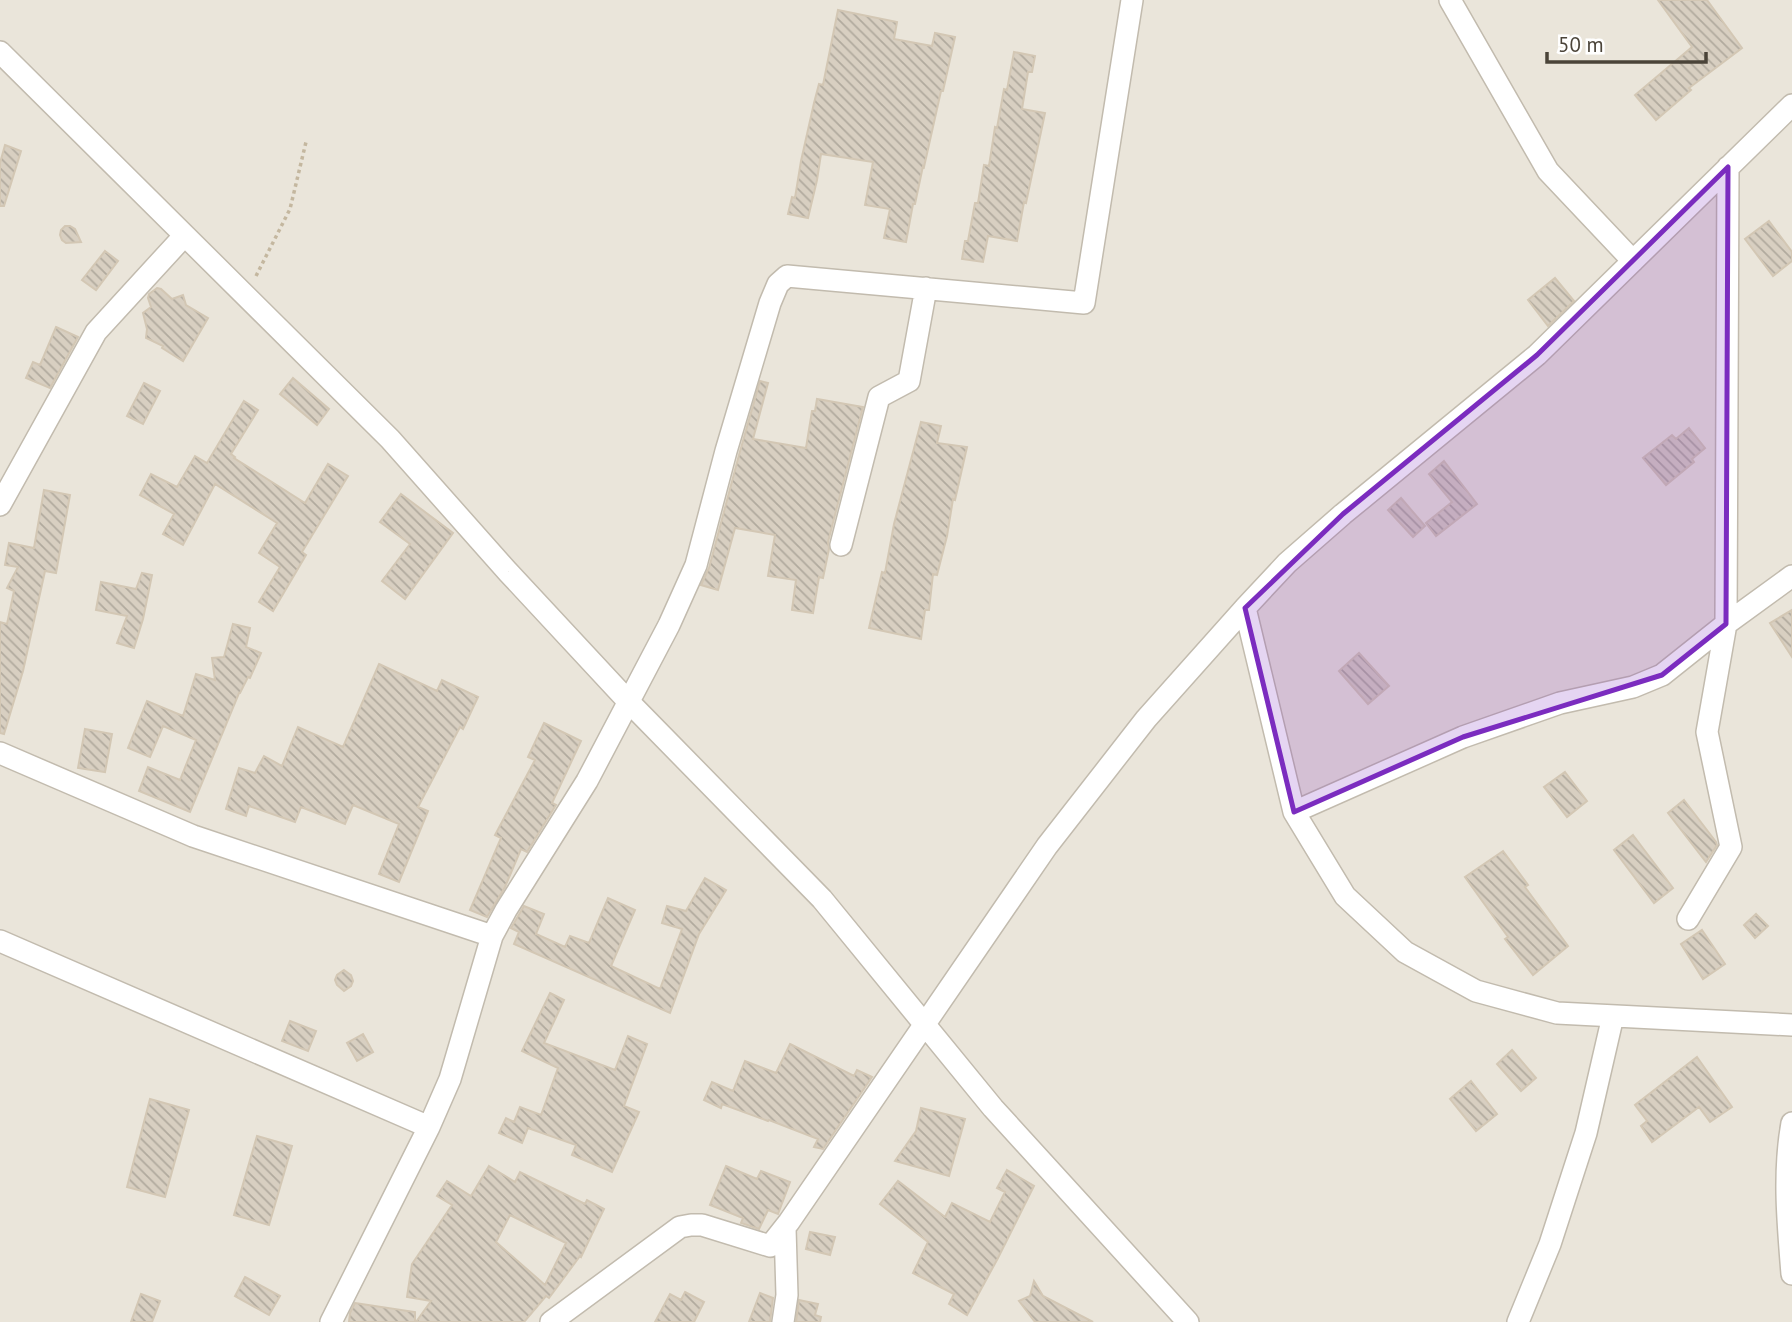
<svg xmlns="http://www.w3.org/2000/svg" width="1792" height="1322" font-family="'PT Sans',sans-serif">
<defs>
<pattern id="building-back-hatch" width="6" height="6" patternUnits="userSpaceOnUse" patternTransform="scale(1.75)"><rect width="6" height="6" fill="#d8cfc1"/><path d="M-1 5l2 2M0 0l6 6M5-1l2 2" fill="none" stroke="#b1aa9e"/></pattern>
</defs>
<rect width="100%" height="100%" fill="#f6f3ec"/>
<path fill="#eae5da" d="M0 0H1792V1322H0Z"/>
<path fill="url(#building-back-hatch)" stroke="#d3c7b4" stroke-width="2" fill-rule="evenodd" d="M1658 0H1707L1742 48 1689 88 1691 90 1656 120 1635 95 1692 47Z
M838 10 897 22 894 39 932 46 935 33 955 37 943 91H941L924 167 923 166 915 204H913L906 242 884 238 890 209 865 205 873 162 821 154 817 180 808 218 788 214 792 197 795 198 801 161 814 103 819 84 823 85Z
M1014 52 1035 56 1032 72H1028L1022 109 1045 113 1026 203 1024 202 1017 241 988 236 983 262 962 259 965 241H968L975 203H978L984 165 989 166 995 127 997 128 1004 89 1007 90Z
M5 145 21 151 4 206H0V163Z
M1769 221 1792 252V261L1773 276 1745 239Z
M65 226H70L75 229 81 242 66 243 62 240 60 235 61 230Z
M105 251 118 261 96 290 82 280Z
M1555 278 1574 301 1548 326 1528 300Z
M157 288 161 289 172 299 183 295 186 305 208 318 183 361 162 348 163 346 146 338 147 329 143 313 151 307 148 298 149 294Z
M56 327 78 337 50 388 26 378 33 362 40 365Z
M293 378 329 409 317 425 280 394Z
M760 381 768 383 753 439 806 448 812 411H815L817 399 863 407 828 542 829 549 823 578 819 577 813 613 792 610 796 580 768 576 775 535 735 528 718 590 701 585 709 568 739 455Z
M144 383 160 391 143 424 127 416Z
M244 401 258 410 231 454 235 457 234 458 305 503 328 464 348 476 302 552 306 555 273 611 259 602 280 567 259 553 277 523 215 484 183 545 163 534 174 514 140 495 151 474 177 487 195 456 207 463Z
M921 422 941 426 937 443 967 447 955 500 953 499 947 536 937 575 933 574 929 610H925L921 639 869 628 882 572 885 573 894 524Z
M1689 428 1705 448 1692 459 1694 462 1666 485 1643 458 1672 435 1676 439Z
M1444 461 1477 504 1436 536 1426 523 1452 502 1429 474Z
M44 490 70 495 56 573 45 571 23 671 4 734 0 733V622L7 624 14 591 7 588 18 567 5 565 9 543 34 548Z
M401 494 453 533 405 599 382 581 410 544 380 522Z
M1401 498 1425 526 1413 537 1388 510Z
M142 573 152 575 143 619 134 648 117 643 127 616 96 610 101 582 136 589Z
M1792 610V657L1770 623Z
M233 624 250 628 246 647 261 653 250 678 248 677 240 693H239L190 812 139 791 148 767 180 780 196 740 163 726 150 757 128 748 147 701 183 716 196 674 215 680 212 658 224 657Z
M1359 653 1389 686 1368 704 1339 671Z
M379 664 437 691 442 680 478 697 463 729 460 727 418 807 428 811 399 882 379 874 399 824 353 805 345 824 301 807 295 822 249 806 246 816 226 809 239 768 255 773 264 756 282 766 298 727 343 747Z
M544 723 581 741 552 803 556 805 527 852 521 849 505 887 487 917 470 910 501 838 495 835 535 760 528 757Z
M85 729 112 734 105 772 78 768Z
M1565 772 1587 801 1567 817 1544 787Z
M1684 800 1716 842 1717 845 1706 862 1668 813Z
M1633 835 1673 888 1654 903 1614 850Z
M1503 851 1528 885 1525 887 1568 946 1533 975 1505 939 1508 937 1465 877Z
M705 878 726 890 699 934 670 1013 514 944 519 932 511 928 524 906 544 914 536 934 565 947 570 936 589 943 608 898 635 910 611 966 660 989 682 929 662 923 667 906 686 911Z
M1756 914 1768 926 1755 938 1744 925Z
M1702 930 1725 964 1703 979 1681 944Z
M344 970 351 975 353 981 351 986 344 991 337 985 335 980 337 975Z
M550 993 564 1000 544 1043 615 1070 628 1036 647 1044 624 1106 639 1112 612 1172 572 1155 576 1145 528 1128 522 1143 499 1133 506 1118 514 1122 520 1107 541 1115 558 1068 522 1051Z
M290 1021 316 1031 308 1051 282 1041Z
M363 1034 373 1052 357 1061 347 1043Z
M790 1044 854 1076 857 1070 872 1077 823 1149 814 1147 818 1139 769 1120 768 1121 722 1104 721 1108 704 1100 712 1082 733 1091 745 1061 776 1073Z
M1512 1050 1536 1078 1521 1091 1497 1064Z
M1697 1057 1732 1107 1710 1122 1699 1107 1652 1142 1641 1126 1647 1121 1635 1105Z
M1471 1081 1497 1114 1476 1131 1450 1099Z
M150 1099 189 1110 165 1197 127 1187Z
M921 1108 965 1119 949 1176 895 1161 916 1131Z
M257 1136 292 1146 269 1225 234 1215Z
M489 1166 515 1182 520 1172 585 1204 587 1200 604 1209 581 1257 580 1256 549 1298 546 1296 524 1322H416L431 1301 407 1297 412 1264 452 1205 437 1196 447 1181 471 1196ZM510 1215 566 1243 545 1285 496 1242Z
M726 1166 757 1179 761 1171 790 1182 778 1214 768 1210 759 1229 741 1223 743 1218 710 1205Z
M1007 1170 1034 1186 998 1258 967 1315 949 1304 954 1294 913 1273 928 1242 880 1204 898 1181 945 1217 952 1203 990 1222 1005 1192 997 1188Z
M810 1232 835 1237 830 1255 806 1249Z
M245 1277 280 1296 269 1315 235 1296Z
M1034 1281 1043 1296 1093 1322H1035L1019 1301 1030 1296Z
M685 1292 704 1302 694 1322H655L670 1294 681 1300Z
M760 1293 773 1298 770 1322H749Z
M141 1294 160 1301 152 1322H131Z
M799 1300 818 1304 815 1315 821 1317 820 1322H796Z
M355 1303 415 1312V1322H349L350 1313Z"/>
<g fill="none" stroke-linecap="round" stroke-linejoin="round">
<defs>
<path id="street" d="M1450 0 1548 171 1633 261
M0 52 390 439 508 572 628 701 822 899 993 1108 1188 1322
M0 505 96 332 184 236
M841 545 879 397 909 381 926 288
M1245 608 1294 812 1345 896 1405 952 1476 991 1557 1013 1792 1025
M0 753 193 836 492 936
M1294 812 1463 737 1560 703 1633 687 1662 675 1726 624 1792 576
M1688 919 1731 847 1707 732 1726 624 1728 167
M0 941 429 1127
M1792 1123C1783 1173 1788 1224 1792 1274
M331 1322 429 1127 450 1079 492 936 506 910 587 781 669 625 696 565 726 451 770 303 778 284 787 276 1084 303 1132 0
M551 1322 680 1227 691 1225H702L770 1246 789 1222 1047 846 1146 719 1245 608 1287 563 1343 514 1537 355 1792 105
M783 1322 787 1295 785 1228
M1518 1322 1550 1244 1586 1133 1613 1016"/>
</defs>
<use href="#street" stroke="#c2bbae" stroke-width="24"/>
<path stroke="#c4b79f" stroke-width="3.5" stroke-dasharray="3.5 3.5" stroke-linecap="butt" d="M256 276 290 209 306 142"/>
<use href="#street" stroke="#fff" stroke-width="21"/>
</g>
<path fill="#7b2cbf" fill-opacity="0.2" stroke="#7b2cbf" stroke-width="5" stroke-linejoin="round" d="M1728 167 1726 624 1662 675 1463 737 1294 812 1245 608 1343 514 1537 355Z"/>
<path d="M1547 52v10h159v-10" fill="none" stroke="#4b4439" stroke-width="3.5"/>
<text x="1558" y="52" font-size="21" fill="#4b4439" stroke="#ffffff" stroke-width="5" paint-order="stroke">50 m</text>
</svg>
